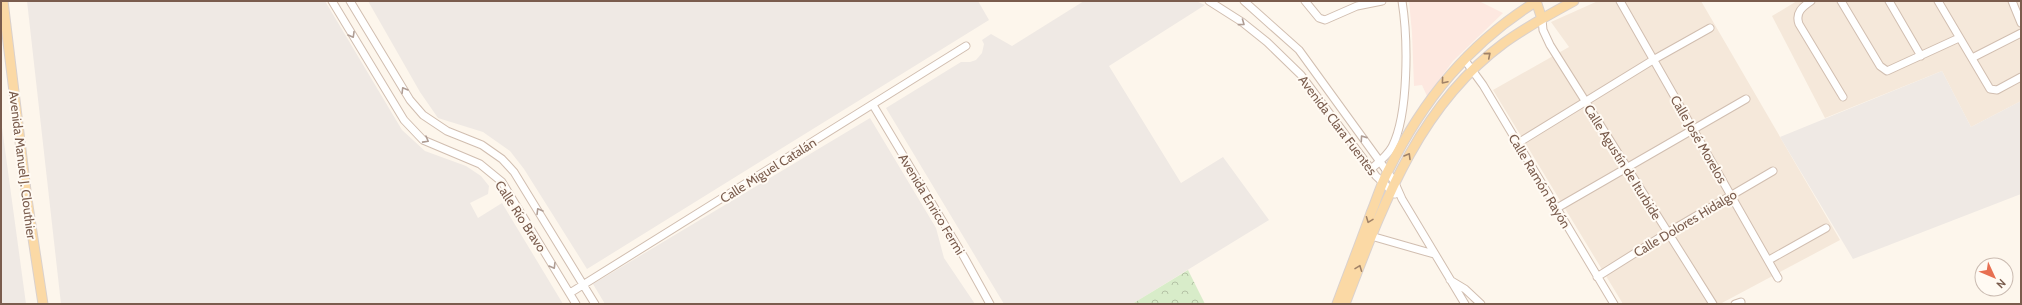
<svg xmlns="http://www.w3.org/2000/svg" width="2022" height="305" font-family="Cabin,sans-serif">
<defs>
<pattern id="park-crowns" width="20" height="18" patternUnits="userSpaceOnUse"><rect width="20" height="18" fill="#d8ecc9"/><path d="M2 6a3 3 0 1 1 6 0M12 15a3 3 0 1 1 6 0" fill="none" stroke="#b4c2a5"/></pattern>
</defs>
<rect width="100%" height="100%" fill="#fdf6ec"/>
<path fill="#f5e8da" d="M1598 1H1701L1840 240 1720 304H1623L1493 90 1569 47 1551 22Z
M1797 1H2021V101L1971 127 1942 71 1825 118 1772 16Z"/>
<path fill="#fde8e0" d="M1409 1H1479L1503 13 1453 61 1427 96 1422 85 1414 86 1412 33Z"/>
<path fill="#efe9e4" d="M27 1H325L402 130 425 151 466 166 481 176 489 186 488 194 470 203 478 218 502 203 563 304H61Z
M368 1H978L989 20 587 269 524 169 510 151 483 132 438 118 420 92Z
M1084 1H1196L1205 5 1109 66 1181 183 1223 157 1269 220 1132 304H1004L886 108 961 62H970L976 60 982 53 984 44 982 40 991 34 1012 46Z
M1942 71 1971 127 2021 101V194L1853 259 1780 137Z
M870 118 936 228 944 258 975 304H605L593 284Z
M1 120 26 304H1Z"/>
<path fill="url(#park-crowns)" d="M1188 270 1205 304H1132Z"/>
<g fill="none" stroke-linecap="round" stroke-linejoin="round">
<defs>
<path id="minor" d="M332 1 404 120 423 140 480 164 502 182 576 304
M350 1 410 100 423 115 447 131 482 145 502 159 514 172 595 304
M1209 1 1242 22 1267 42 1301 75 1376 176 1395 194
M1244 1 1299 50 1394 181 1402 199 1465 304
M1305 1 1319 18 1325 20 1357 6 1382 1
M1620 1 1778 278
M1811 1C1802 7 1795 13 1799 24L1843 97
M1841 1 1880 66 1887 71 1959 38
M1889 1 1921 56
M1938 1 1990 89 1997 90 2021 77
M2012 1 2021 23
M1542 19 1543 30 1550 45 1713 304
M1972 58 2021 33
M1464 59 1483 85 1614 304
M873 105 964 257 990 304
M1518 143 1653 60 1710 28
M1371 169C1379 162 1387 156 1392 147 1409 114 1408 38 1402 1
M1557 208 1746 99
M1371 236 1434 254
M1769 260 1826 228
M1597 277 1667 233 1773 171
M1450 280 1465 289 1481 304
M570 293 966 46
M1735 304 1741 302"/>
<path id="major" d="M3 1 27 199 43 304
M1536 1 1542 19
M1337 304C1348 274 1360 244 1371 213 1377 199 1381 184 1388 171 1423 100 1469 43 1537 1
M1345 304C1382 208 1417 107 1504 43 1526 27 1550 14 1574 1"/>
</defs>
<use href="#minor" stroke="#d1beb0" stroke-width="9"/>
<use href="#major" stroke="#dad1cd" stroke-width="11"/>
<use href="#minor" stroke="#fff" stroke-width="7"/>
<use href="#major" stroke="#fbd9a5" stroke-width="9"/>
</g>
<defs><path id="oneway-chevron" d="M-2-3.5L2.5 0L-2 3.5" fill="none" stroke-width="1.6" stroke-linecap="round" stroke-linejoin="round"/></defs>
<g stroke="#af9d94">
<use href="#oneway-chevron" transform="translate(1242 23) rotate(36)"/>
<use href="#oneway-chevron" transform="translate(352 35) rotate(60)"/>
<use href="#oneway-chevron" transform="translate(404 90) rotate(-121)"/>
<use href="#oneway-chevron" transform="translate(1363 138) rotate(-125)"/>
<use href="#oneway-chevron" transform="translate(426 140) rotate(29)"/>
<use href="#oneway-chevron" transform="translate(539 211) rotate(-121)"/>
<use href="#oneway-chevron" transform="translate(553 266) rotate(59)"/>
</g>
<g stroke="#a18267">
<use href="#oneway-chevron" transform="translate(1488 55) rotate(-40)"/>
<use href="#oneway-chevron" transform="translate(1444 81) rotate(130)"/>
<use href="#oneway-chevron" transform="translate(1408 156) rotate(-59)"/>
<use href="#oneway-chevron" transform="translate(1369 220) rotate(111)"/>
<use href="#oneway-chevron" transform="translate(1359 268) rotate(-69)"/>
</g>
<g text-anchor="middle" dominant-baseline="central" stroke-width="4" stroke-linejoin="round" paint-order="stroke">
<g font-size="13" fill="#7a5c4d" stroke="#fffaf3">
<text transform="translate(1338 125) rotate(53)">Avenida Clara Fuentes</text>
<text transform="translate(1699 139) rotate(60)">Calle José Morelos</text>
<text transform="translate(1623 162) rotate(58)">Calle Agustín de Iturbide</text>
<text transform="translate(23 165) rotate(83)">Avenida Manuel J. Clouthier</text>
<text transform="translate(768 170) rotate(-32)">Calle Miguel Catalán</text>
<text transform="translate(1540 181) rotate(59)">Calle Ramón Rayón</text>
<text transform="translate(932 204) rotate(59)">Avenida Enrico Fermi</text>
<text transform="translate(521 216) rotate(57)">Calle Río Bravo</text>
<text transform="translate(1685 223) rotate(-31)">Calle Dolores Hidalgo</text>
</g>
</g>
<rect width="2022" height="305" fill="none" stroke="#7a5c4d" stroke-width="4"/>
<g transform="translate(1994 277) rotate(134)"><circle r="19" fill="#fffaf3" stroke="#cabbb1"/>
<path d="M0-3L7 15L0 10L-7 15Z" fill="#e76f51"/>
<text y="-6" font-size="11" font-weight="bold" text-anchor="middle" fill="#7a5c4d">N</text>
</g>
</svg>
